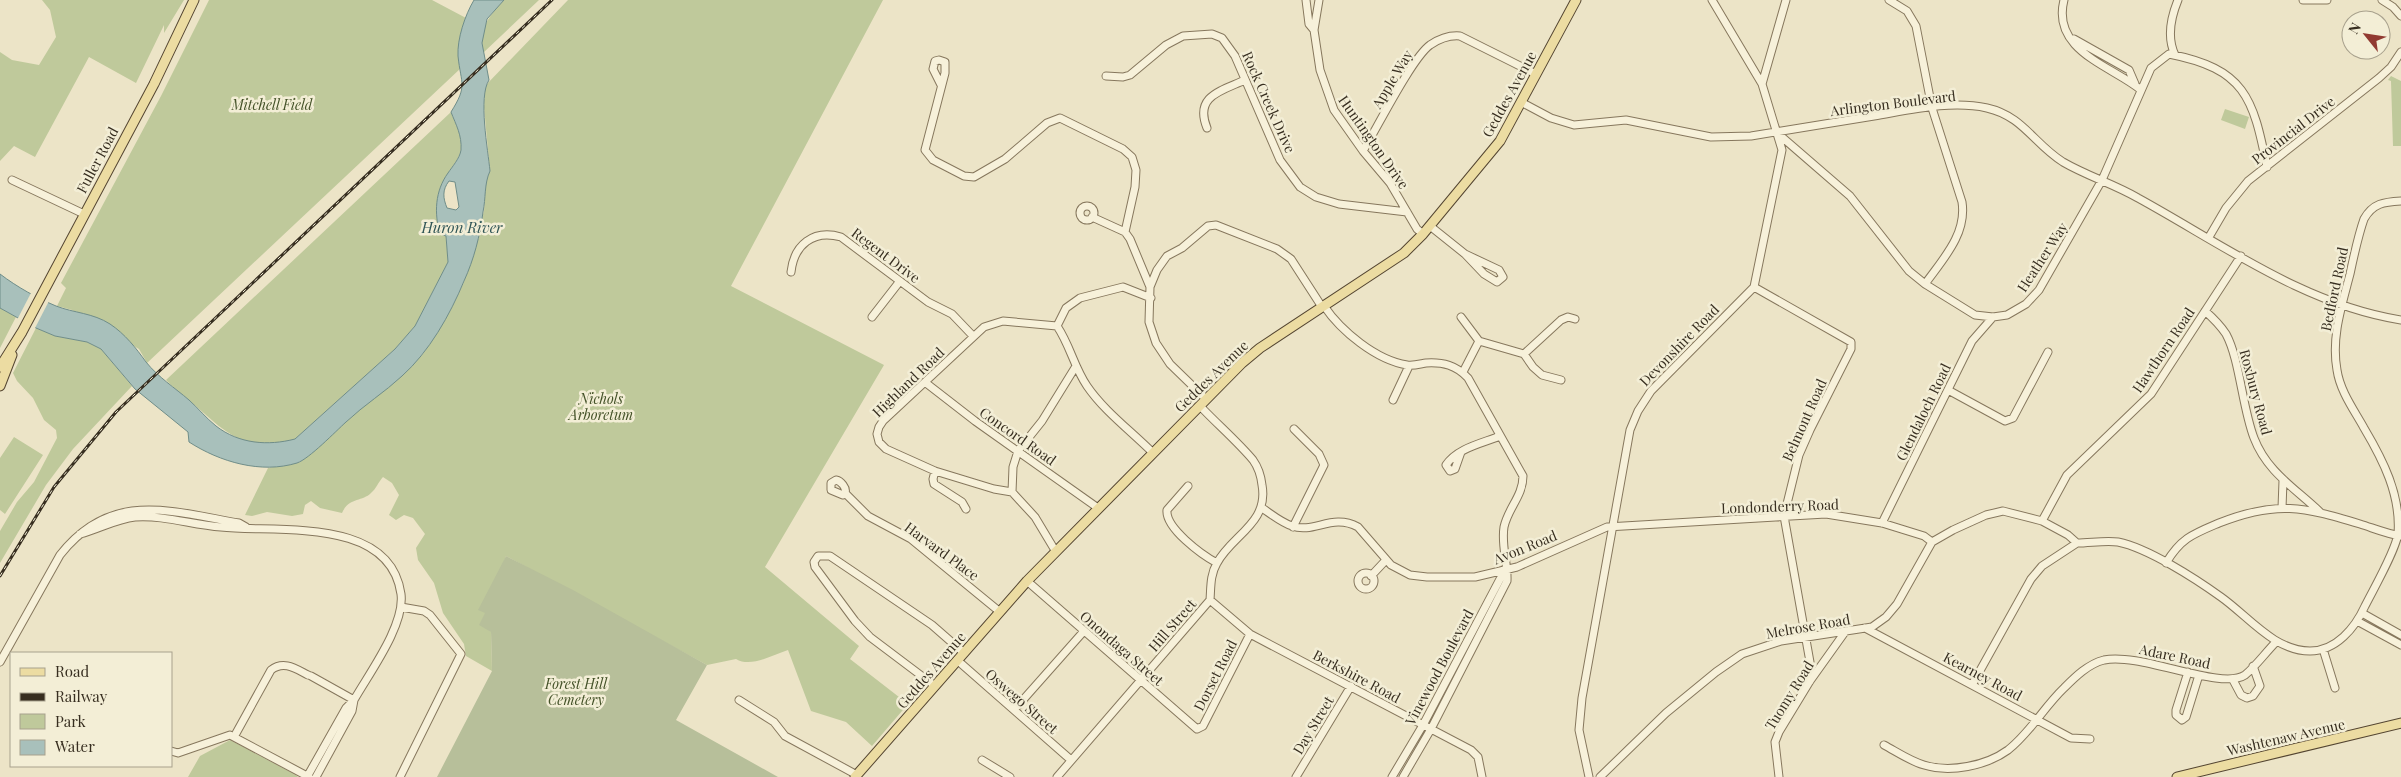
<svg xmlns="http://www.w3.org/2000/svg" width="2401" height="777" font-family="'Playfair Display',serif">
<rect width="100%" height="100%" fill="#ece4c7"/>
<path fill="#bfc99b" d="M42 0H184L164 33V25L136 83 89 57 35 157 14 146 0 161V52L12 60 39 65 56 37 50 10Z
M209 0H432L466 18C460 35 457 51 461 68L147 363 139 349 72 310 57 306 66 288 61 283 161 96Z
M504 0H539L483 53C479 28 488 17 504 0Z
M568 0H883L731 286 884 365 765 567 859 646 850 659 908 704 872 746 846 722 811 711 788 650C772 655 751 668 736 659L707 665 506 556 485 613 491 632 492 671 466 656 464 644 443 613 434 583 418 560 416 548 425 534 413 518 404 515 396 520 389 515 399 495 392 483 383 477C379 481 376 489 371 493 362 502 349 497 342 513L320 508 311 501 305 505 303 514 292 516 267 512 252 516 245 515 268 468 300 462 423 354 450 311 464 282 484 211 486 180 490 171 484 107 485 86Z
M2391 76 2401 81V146H2393L2391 81 2388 80Z
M2225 109 2249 117 2245 129 2221 120Z
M451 112C456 125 462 135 461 149 460 159 450 168 446 177 436 194 434 215 440 234L446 236 448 262 415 326 395 349 295 439C242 454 226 432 189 400 181 393 173 388 166 380Z
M0 308 16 317 0 348Z
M36 328 55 336 87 342 101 349 132 386 73 449 46 485 0 563V531L17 502 34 482 57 438 56 430 44 420 33 398 17 381 13 373Z
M14 437 43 455 5 514 0 510V458Z
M230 740 296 775 298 777H188L200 756Z"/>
<path fill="#b7bf9a" d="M506 556 573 590 707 665 676 720 778 777H437L492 671 491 632 479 625 485 613 478 610Z"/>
<path fill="#a8c0bb" stroke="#6f8d89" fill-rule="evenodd" d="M474 0H504L487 19 482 43 489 80C478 97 488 150 490 171 484 184 486 198 483 212 480 236 474 259 464 281 450 315 429 352 402 376 385 392 364 405 346 422 336 431 309 459 297 463 261 474 220 462 189 442L188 432 135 389 101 349 87 342 55 336 36 328 0 308V274C17 287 37 298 56 306 74 313 93 313 110 324 125 334 136 348 146 362 158 377 175 388 189 400 198 408 206 418 216 426 239 444 268 446 295 439L395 349 415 326 448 262 446 236 440 234C434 213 435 191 448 173 452 167 460 158 461 150 462 135 456 125 451 112 468 85 461 85 458 56 457 39 465 15 474 0ZM449 181 455 182 459 207 456 210 447 208C443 198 442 190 449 181Z"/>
<path fill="#ece4c7" d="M32 291 50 299 34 330 17 320Z"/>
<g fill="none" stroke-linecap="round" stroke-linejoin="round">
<defs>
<path id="minor" d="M1306 0 1309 24 1314 30 1320 70 1334 110 1363 151 1390 183 1417 229 1423 234
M1712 0 1762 84
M1889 0 1907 11 1916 26 1932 108 1962 202C1967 234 1943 259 1925 284
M2064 0C2051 51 2112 66 2141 90
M2303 0H2327
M2382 0 2393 7 2401 16
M1314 30 1319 0
M2074 39 2129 70 2135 84
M2175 55C2167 38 2171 17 2178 0
M1106 76 1123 77 1130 75 1166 45 1183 36 1212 34 1222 38 1235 56 1280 160 1300 187 1316 197 1339 204 1407 212
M941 85 933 69 935 61 939 60 945 62V73L925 150 933 160 964 176 974 177 1005 159 1047 123 1060 118 1123 149 1132 157 1136 170 1135 187 1125 232 1130 239 1150 287 1149 322 1156 343 1170 364 1206 399
M1521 102 1551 118 1574 125 1626 120 1711 137 1751 136C1792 129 1833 123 1874 116 1910 110 1951 100 1987 108 2023 116 2034 144 2063 162 2087 176 2114 184 2138 198 2222 244 2305 305 2401 320
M1207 128C1194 96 1221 91 1245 80
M1776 132 1850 196 1909 271 1925 284 1975 315 1993 317 2007 315 2026 304 2039 290 2102 180 2151 68 2169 54C2245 69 2253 97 2267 167
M1363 151C1377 128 1412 58 1430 45 1439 39 1449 35 1460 36L1536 74
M12 180 84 214
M1080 213a7 7 0 1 1 14 0a7 7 0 1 1-14 0Z
M1092 217 1125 232
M1430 226 1465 254 1484 274 1497 282 1503 277 1499 270 1465 254
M2209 237 2226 208 2248 181 2379 78 2391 67 2401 52
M791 272C794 245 813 229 841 237L928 302 952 314 973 336
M1150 287 1157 270 1167 256 1182 248 1208 226 1216 225 1277 249 1291 259 1322 307
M1754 287 1851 342V349L1810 430 1799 455 1784 516 1810 662V681
M1324 306C1341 331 1376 360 1407 365 1413 366 1420 364 1426 363 1443 362 1456 365 1468 378L1523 476C1523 496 1508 508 1504 527 1501 546 1508 563 1507 581L1431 729 1403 777
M2205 311C2213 318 2220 325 2226 334 2240 360 2242 407 2254 438 2267 472 2295 488 2320 512
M872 317 900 281
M1461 317 1479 341
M1057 326C1070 345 1074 367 1087 386 1104 411 1131 431 1153 453
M1057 326 1066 308 1080 298 1123 287 1151 298
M1479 341 1524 354 1533 367 1542 375 1561 380
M1524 354 1561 320 1568 317 1575 319
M1463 372 1479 341
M926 383 975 421 1098 508
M1948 390 2005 421 2013 418 2048 352
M1393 400 1409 366
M1461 452 1455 469 1450 471 1446 465C1457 448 1483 443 1500 436
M935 471 933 479 934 484 962 502 966 509
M1188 486 1167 510C1165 528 1202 555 1217 563
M1012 492 1013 467 1018 451 1042 421 1076 366
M845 493C847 488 841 481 836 480L831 483V490L843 495 845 493 868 516 911 539 1000 612
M1262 508C1271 514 1282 523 1292 526 1314 534 1332 513 1358 527L1391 565 1410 575 1427 577H1475L1517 567 1607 527 1826 514 1882 523 1924 536 1932 542
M2282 508 2283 481
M2042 521 2067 475 2151 394 2241 256
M1882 523 1972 341 1993 317
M1293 527 1324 465 1319 454 1294 429
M80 534C99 529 116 519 135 517 165 515 192 525 221 527 277 533 390 516 401 594 405 625 370 672 354 700L346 708 307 777
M1056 552 1035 517 1012 492 994 489 935 471 886 449 879 442 877 434 879 427 883 421 984 327 1003 321 1057 326
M2166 563C2181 538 2193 534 2219 523 2277 500 2303 507 2360 524 2373 528 2387 534 2401 536
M1358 581a8 8 0 1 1 16 0a8 8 0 1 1-16 0Z
M1371 576 1386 560
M1027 581 1197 729 1203 726 1250 634
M1210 600 1250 634 1471 750 1478 757 1482 777
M2362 613 2401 635
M2357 621 2401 645
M1865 628 2071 738 2090 739
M2323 649 2335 688
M957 660 1071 760
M0 662 60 555C111 490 169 511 239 523L246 527
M2188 672 2176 710V715L2182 720 2186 717 2199 675
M311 676 354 700
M2233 680 2241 695 2247 698 2253 696 2260 686 2253 666
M1972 685 2031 579 2042 566 2077 543
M935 686 870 637 855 621 815 567 814 562 818 556H830L932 625 964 653
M739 700 774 722 785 736 857 775
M1014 710 1084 631
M234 737 271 670C284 660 296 669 308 675
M1884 745C1897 752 1910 761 1924 765 1950 773 1986 766 2008 750 2030 733 2044 707 2064 688 2075 677 2088 664 2104 660 2140 652 2221 691 2245 675 2256 666 2266 652 2276 642
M171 751 178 753 230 735 309 777
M982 760 1010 777
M316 777 352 711 354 700
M400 777 461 654 430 615 424 611 401 607
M1057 777 1210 600C1211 587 1210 575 1217 563 1232 535 1269 523 1262 485 1261 476 1258 467 1253 460 1237 441 1217 424 1200 406
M1296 777 1351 686
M1392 777 1423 725 1500 579 1508 569
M1589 777 1579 730 1582 698 1630 430 1638 411 1651 391 1754 287 1782 150 1762 84 1786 0
M1600 777 1666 713 1716 672 1742 654 1781 641 1872 627 1886 617 1897 604 1932 542 1953 530 1986 515 2003 511 2042 521 2068 535 2077 543C2090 543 2106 540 2118 542 2148 548 2196 579 2221 597 2248 616 2274 651 2310 651 2336 651 2355 628 2365 606 2374 588 2395 552 2398 534 2401 495 2383 460 2364 428 2354 410 2340 391 2337 370 2331 337 2342 305 2350 274 2354 255 2358 236 2364 219 2373 203 2384 202 2401 201
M1779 777 1775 742 1779 732 1810 681 1845 632"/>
<path id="major" d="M0 367 22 332 154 84 194 0
M0 386 12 355
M855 777 1027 581 1242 363 1260 348 1404 253 1423 234 1500 141 1576 0
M2177 777 2401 723"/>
</defs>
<use href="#minor" stroke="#86775d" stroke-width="9"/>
<use href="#major" stroke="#544531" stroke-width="11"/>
<use href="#minor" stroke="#f7f1da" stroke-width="7"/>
<use href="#major" stroke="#ecdca2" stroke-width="9"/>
<defs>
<path id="rail" d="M0 576 54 487 116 412 552 0"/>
</defs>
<use href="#rail" stroke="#372e20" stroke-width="3"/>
<use href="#rail" stroke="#f3eed6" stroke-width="1" stroke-dasharray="4" stroke-linecap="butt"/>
</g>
<g text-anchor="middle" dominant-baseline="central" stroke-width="5" stroke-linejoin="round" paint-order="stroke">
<g font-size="14" fill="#372e20" stroke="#f3eed6">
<text transform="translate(1392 79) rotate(-59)">Apple Way</text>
<text transform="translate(1509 94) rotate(-61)">Geddes Avenue</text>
<text transform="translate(1269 102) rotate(66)">Rock Creek Drive</text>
<text transform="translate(1893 103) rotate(-7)">Arlington Boulevard</text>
<text transform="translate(2293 130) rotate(-38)">Provincial Drive</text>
<text transform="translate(1374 142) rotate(55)">Huntington Drive</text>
<text transform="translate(97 160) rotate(-62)">Fuller Road</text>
<text transform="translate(886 255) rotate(37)">Regent Drive</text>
<text transform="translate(2042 257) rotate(-57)">Heather Way</text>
<text transform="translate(2334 289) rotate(-78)">Bedford Road</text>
<text transform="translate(1679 345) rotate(-46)">Devonshire Road</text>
<text transform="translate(2163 350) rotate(-56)">Hawthorn Road</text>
<text transform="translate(1211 376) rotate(-44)">Geddes Avenue</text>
<text transform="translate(908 382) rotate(-44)">Highland Road</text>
<text transform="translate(2256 392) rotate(75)">Roxbury Road</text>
<text transform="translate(1923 412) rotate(-64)">Glendaloch Road</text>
<text transform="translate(1804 420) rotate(-66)">Belmont Road</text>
<text transform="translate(1018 436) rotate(35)">Concord Road</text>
<text transform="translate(1780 506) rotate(-2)">Londonderry Road</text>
<text transform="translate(1525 547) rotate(-22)">Avon Road</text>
<text transform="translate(942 551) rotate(36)">Harvard Place</text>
<text transform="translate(1172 625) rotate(-49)">Hill Street</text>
<text transform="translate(1808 626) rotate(-10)">Melrose Road</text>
<text transform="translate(1122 648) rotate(41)">Onondaga Street</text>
<text transform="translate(2175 656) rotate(12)">Adare Road</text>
<text transform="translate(1439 667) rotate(-62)">Vinewood Boulevard</text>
<text transform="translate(931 670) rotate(-49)">Geddes Avenue</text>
<text transform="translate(1215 675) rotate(-63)">Dorset Road</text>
<text transform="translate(1357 676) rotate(28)">Berkshire Road</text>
<text transform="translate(1983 676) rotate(28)">Kearney Road</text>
<text transform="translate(1789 695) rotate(-58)">Tuomy Road</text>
<text transform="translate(1022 701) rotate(41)">Oswego Street</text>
<text transform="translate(1313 725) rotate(-59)">Day Street</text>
<text transform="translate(2286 737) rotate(-13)">Washtenaw Avenue</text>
</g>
<g font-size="14" font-style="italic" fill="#445228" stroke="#f3eed6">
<text x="272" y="104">Mitchell Field</text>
<text x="601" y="398">Nichols<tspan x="601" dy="16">Arboretum</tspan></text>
<text x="576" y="683">Forest Hill<tspan x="576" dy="16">Cemetery</tspan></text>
</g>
<g font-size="15" font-style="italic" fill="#305556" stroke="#f3eed6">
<text x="462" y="227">Huron River</text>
</g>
</g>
<rect x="10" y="652" width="162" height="115" fill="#f3eed6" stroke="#a8a18d"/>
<rect x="20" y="668" width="25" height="8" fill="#ecdca2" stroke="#a8a18d"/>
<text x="55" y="677" font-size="15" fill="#372e20">Road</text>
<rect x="20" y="693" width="25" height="8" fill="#372e20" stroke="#a8a18d"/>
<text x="55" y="702" font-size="15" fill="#372e20">Railway</text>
<rect x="20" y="714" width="25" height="15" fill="#bfc99b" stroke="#a8a18d"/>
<text x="55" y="727" font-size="15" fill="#372e20">Park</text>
<rect x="20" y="740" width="25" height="15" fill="#a8c0bb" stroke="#a8a18d"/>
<text x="55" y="752" font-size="15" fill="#372e20">Water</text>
<g transform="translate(2366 35) rotate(300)"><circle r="24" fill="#f3eed6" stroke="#a8a18d"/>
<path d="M0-4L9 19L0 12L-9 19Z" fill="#913a31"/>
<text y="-8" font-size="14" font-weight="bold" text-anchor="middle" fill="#372e20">N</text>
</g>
</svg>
